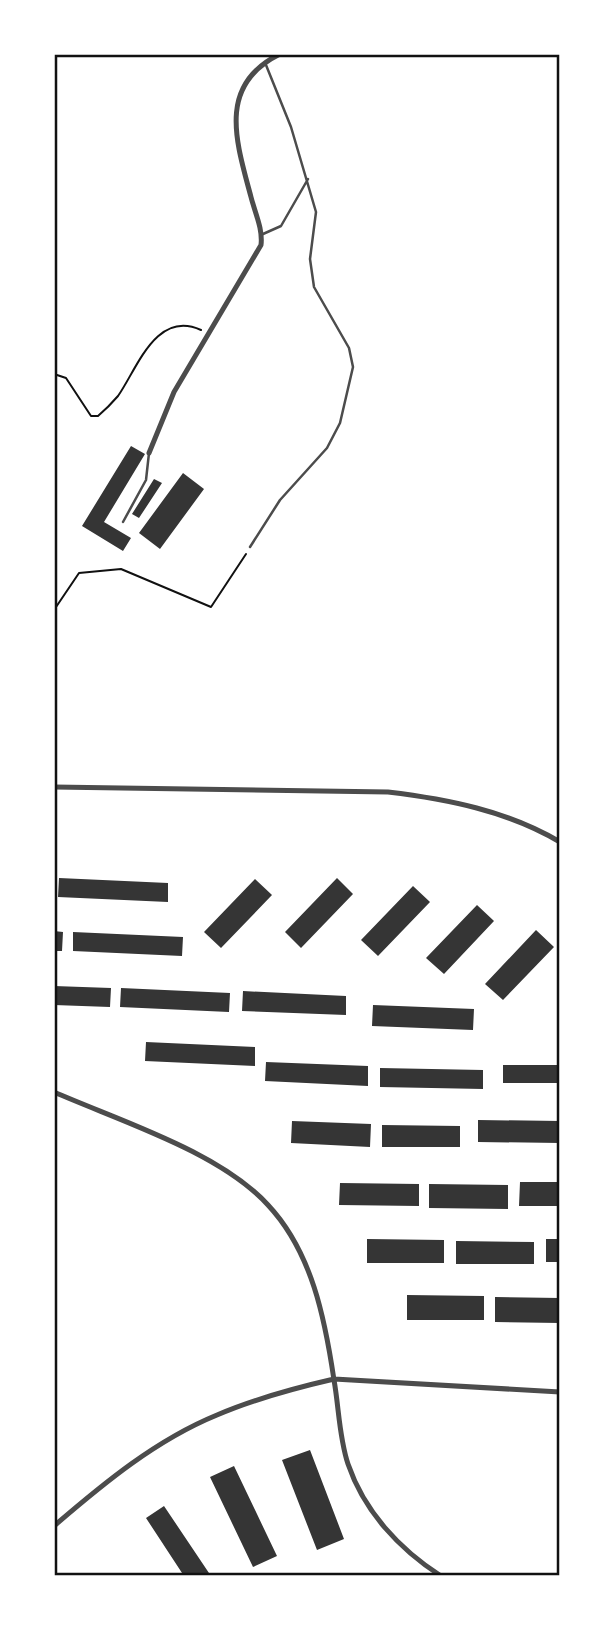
<svg xmlns="http://www.w3.org/2000/svg" width="614" height="1630" font-family="Signika,sans-serif">
<rect width="100%" height="100%" fill="#fff"/>
<path fill="#353535" d="M131 446 145 454 104 522 131 538 123 551 82 526Z
M183 473 204 489 160 549 139 533Z
M154 479 162 483 139 518 132 514Z
M59 878 168 883V902L58 897Z
M337 878 353 894 301 948 285 932Z
M255 879 272 895 221 948 204 932Z
M413 886 430 902 378 956 361 940Z
M477 905 494 921 444 974 426 958Z
M536 930 554 947 503 1000 485 984Z
M54 931 63 932 62 951H54Z
M73 932 183 937 182 956 73 951Z
M54 986 111 988 110 1007 54 1005Z
M121 988 230 993 229 1012 120 1007Z
M243 991 346 996V1015L242 1011Z
M373 1005 474 1009 473 1030 372 1026Z
M146 1042 255 1047V1066L145 1061Z
M266 1062 368 1066V1086L265 1081Z
M503 1065H560V1083H503Z
M380 1068 483 1070V1089L380 1087Z
M478 1120 560 1121V1143L478 1142Z
M292 1121 371 1124 370 1147 291 1143Z
M382 1125 460 1126V1147H382Z
M520 1182H560V1206H519Z
M340 1183 419 1184V1206L339 1205Z
M429 1184 508 1185V1209L429 1208Z
M367 1239 444 1240V1263H367Z
M546 1239H560V1262H546Z
M456 1241 534 1242V1264H456Z
M407 1295 484 1296V1320H407Z
M495 1297 560 1298V1323L495 1322Z
M310 1450 344 1539 317 1550 282 1460Z
M234 1466 277 1556 253 1567 210 1477Z
M164 1506 211 1576H184L146 1518Z"/>
<g fill="none" stroke-linecap="round" stroke-linejoin="round">
<path stroke="#111" stroke-width="2" d="M54 99 56 118
M54 374 66 378 91 416H98C105 410 112 403 118 396 137 369 156 309 201 330
M54 610 79 573 121 569 211 607 246 554"/>
<path stroke="#4c4c4c" stroke-width="2.5" d="M263 234 281 226 308 179
M123 522 146 480 149 453
M250 547 280 500 327 448 340 423 353 367 349 348 314 287 310 259 316 212 291 127 266 65"/>
<path stroke="#4c4c4c" stroke-width="5" d="M149 453 174 392 261 245C263 229 255 213 251 197 236 141 217 85 280 54
M54 787 388 792C447 799 508 811 560 842
M54 1092C120 1121 220 1152 268 1205 312 1252 325 1319 334 1380 339 1408 339 1437 348 1464 364 1511 399 1549 441 1576
M54 1526C104 1483 156 1440 217 1415 254 1399 295 1388 334 1379L560 1392"/>
</g>
<rect width="614" height="1630" fill="none" stroke="#ffffff" stroke-width="112"/>
<rect x="56" y="56" width="502" height="1518" fill="none" stroke="#111" stroke-width="2.5"/>
</svg>
